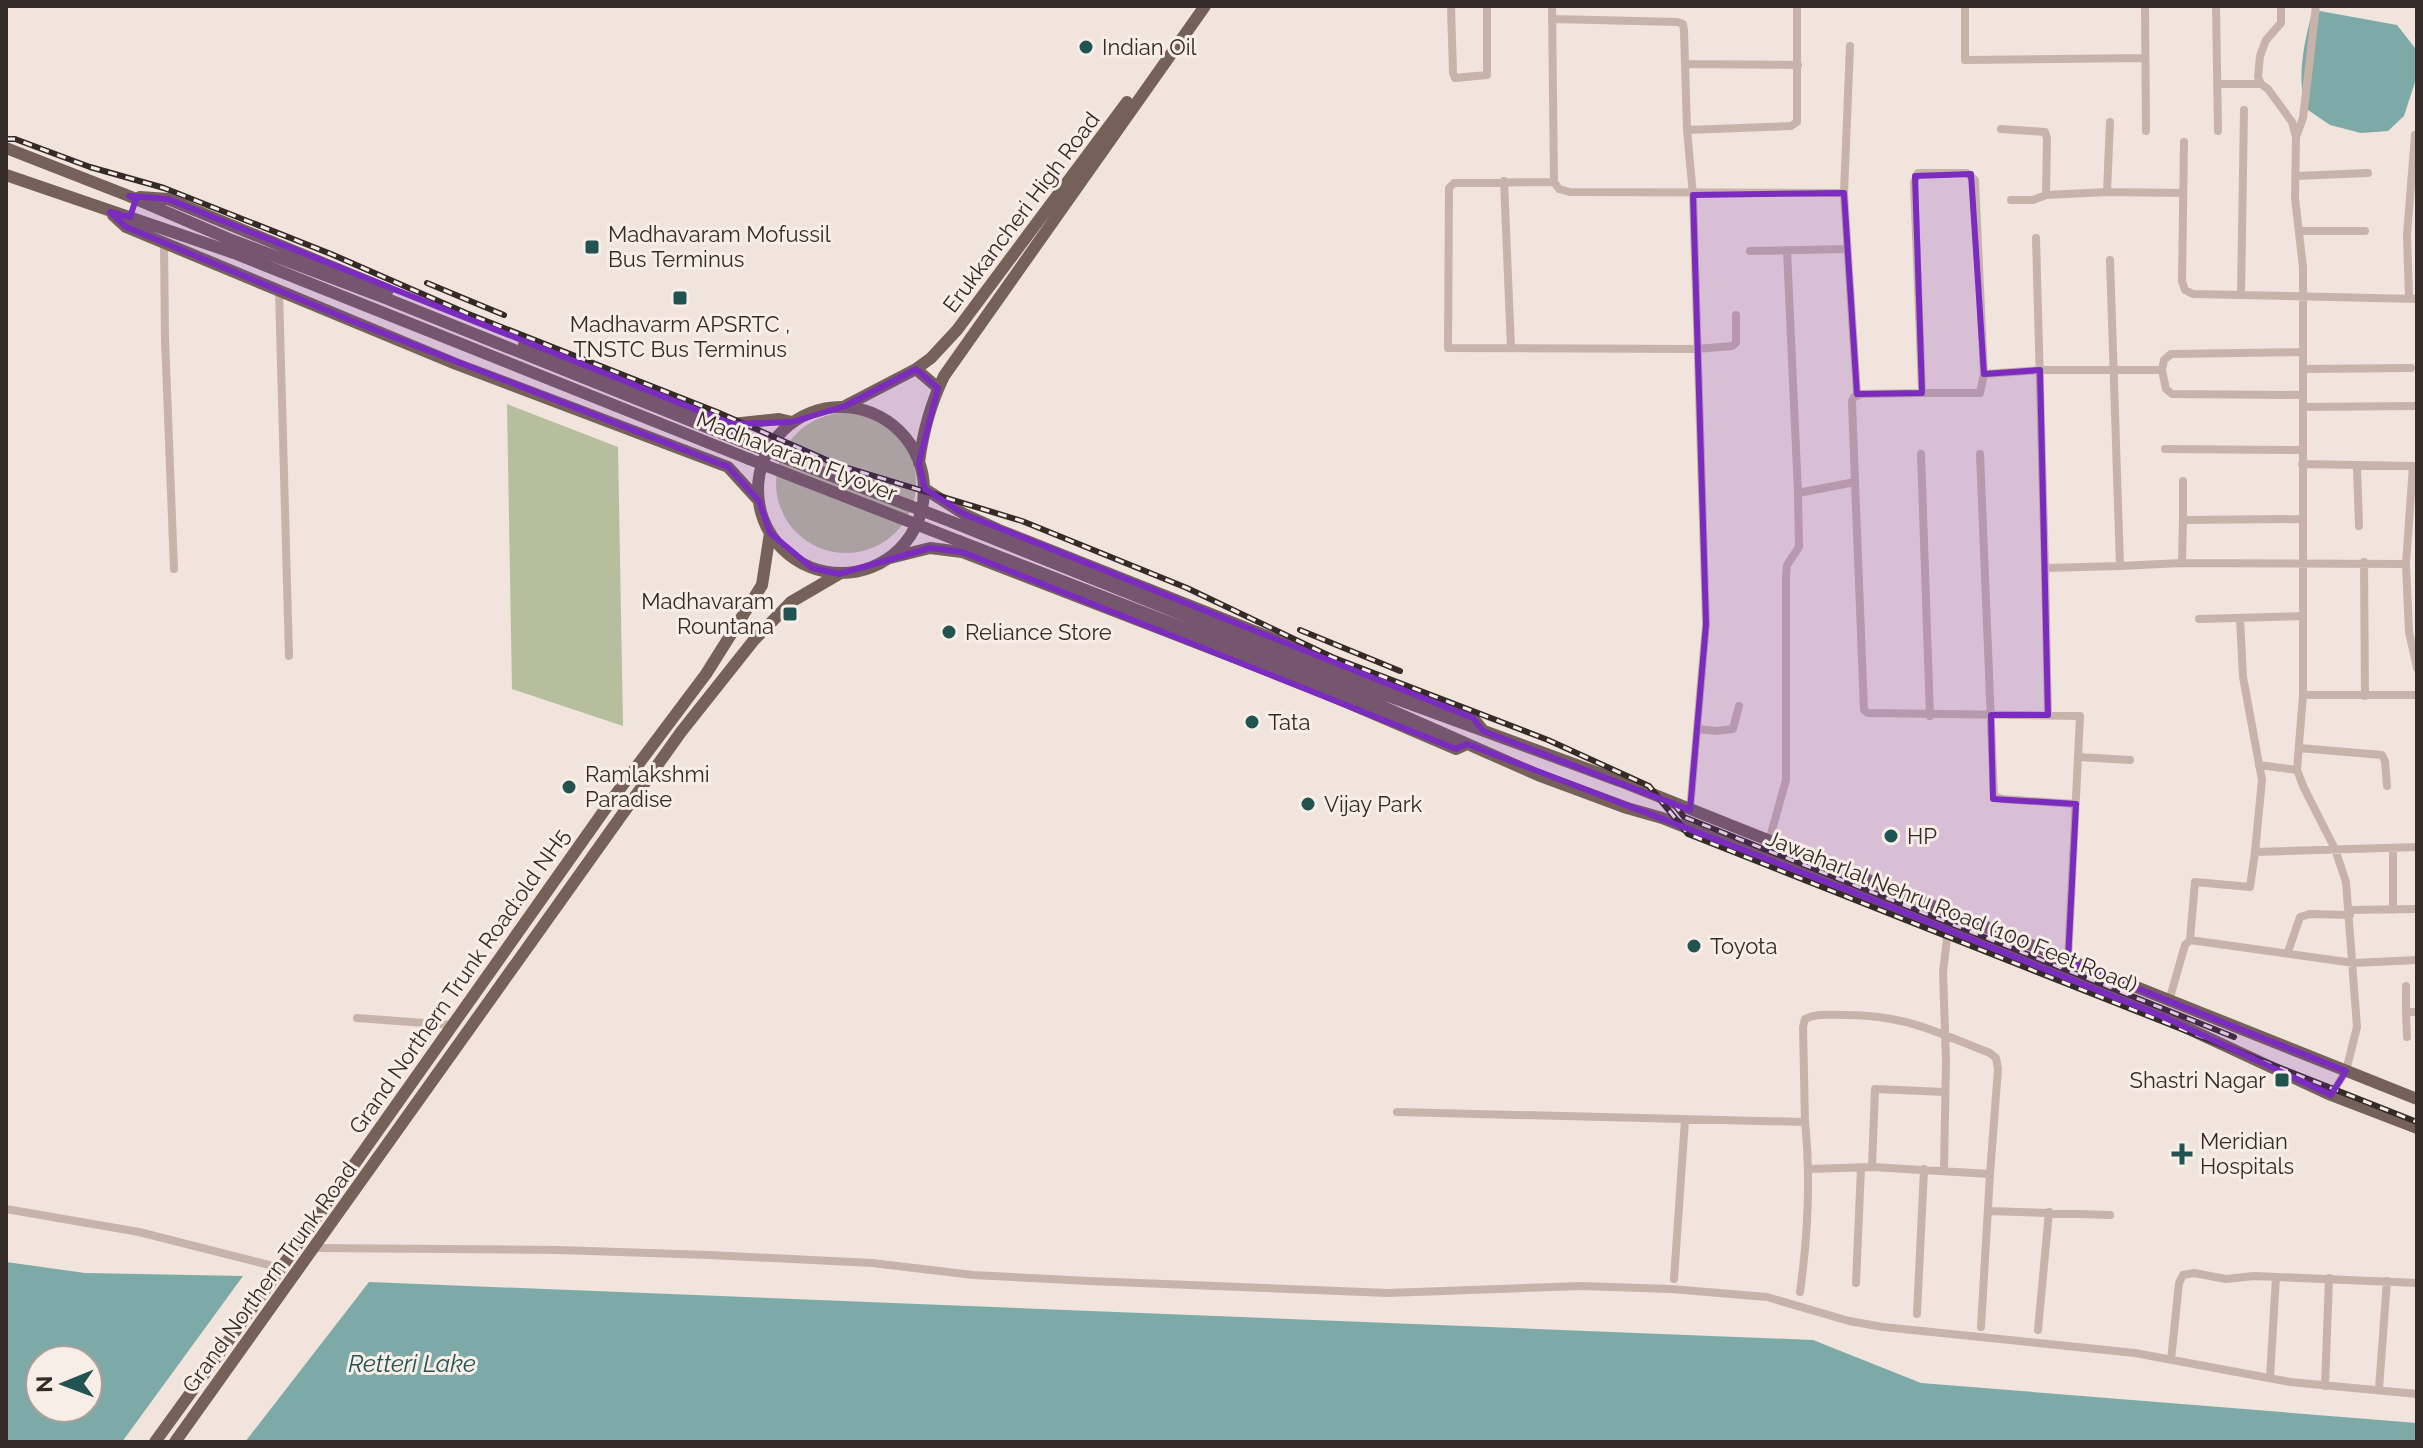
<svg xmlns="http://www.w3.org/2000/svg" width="2423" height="1448" font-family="Raleway,sans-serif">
<rect width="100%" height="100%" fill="#f0e4dc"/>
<path fill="#b7be9d" d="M507 404 618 447 623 726 512 689Z
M776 483a70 70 0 1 1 140 0a70 70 0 1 1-140 0Z"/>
<path fill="#7daaa7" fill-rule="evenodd" d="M2320 11 2397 25 2415 48V82L2404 116 2388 131 2361 133 2330 125 2305 108C2297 74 2304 45 2312 12Z
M6 1262 85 1273 243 1276 122 1442H6ZM40 1360H88V1408H40Z
M369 1282 1813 1340 1921 1383 2417 1423V1442H245Z"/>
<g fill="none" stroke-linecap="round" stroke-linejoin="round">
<path stroke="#c7b3a9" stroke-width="8" d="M1451 6 1453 73 1455 78 1487 75V6
M1552 6 1554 182 1454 183 1449 188 1448 348 1697 349 1732 346 1736 343V315
M1965 6V60L2145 58
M2145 6 2146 131
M2216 6 2218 131
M2281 6V23L2266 40 2260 56 2258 77 2261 84 2268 89 2292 122 2296 137 2295 198 2303 267V695L2297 770 2304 788 2335 849 2346 882 2357 1027 2346 1071 2331 1095
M1552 19 1677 22 1683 24 1684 30 1687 130 1693 195 1706 624 1690 810
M1850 46 1844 193 1857 394
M1685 64 1798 65
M2218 84H2261
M2001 129 2045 132 2047 138 2046 195 2107 192 2183 193
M1687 130 1791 126 1797 122V6
M2296 137 2303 118 2316 6
M2184 142 2182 281 2185 290 2193 294 2417 299
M1918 173H1967L1975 180 1984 374 1980 393H1922L1914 182Z
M2296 176 2368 173
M1504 181 1511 348
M1554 182 1559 189 1570 192 1844 193
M2107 192 2110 122
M2011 200H2033L2046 195
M2300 231H2365
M2036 238 2045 568 2120 566
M164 242 165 339 174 569
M1787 250 1798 493
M1750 251 1847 249
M2110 260 2120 566 2182 563 2406 564 2409 632 2417 668
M279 291 289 656
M2241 295 2244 110
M2409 298 2407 235 2415 135
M2303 369 2411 368
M2162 370 2166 389 2172 394 2303 395
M1984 374 2040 370H2162L2164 360 2171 354 2303 352
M2303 407 2415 406
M2165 449 2302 450
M1921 454 1930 716
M1980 454 1994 796 2002 799 2076 804
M2302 464 2413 466 2406 564
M2357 467 2359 526
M1855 482 1864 710 1868 713 2080 716 2068 961
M2183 520V481
M2364 562 2365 696
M2182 563 2183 520 2302 519
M2045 568 2048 715
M2240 618 2243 677 2262 780 2255 852 2417 847
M2199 619 2302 616
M2303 695H2417
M1697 729 1716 731 1733 729 1739 706
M2299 748 2382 755 2385 761 2387 786
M2078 757 2130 760
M2259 765 2297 770
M1769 841 1786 780V576L1787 565 1799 547 1798 493 1855 482 1852 401 1854 397 1862 394 1922 393
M2393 848V910
M2255 852 2250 887 2195 882 2190 940 2354 963 2417 960
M2349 910 2417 909
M2288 952 2300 917 2310 914 2350 915
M2406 986V1012H2417
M2169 1001 2185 945 2190 940
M2406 1012 2407 1037
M357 1018 452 1025
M1397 1112 1805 1122C1811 1180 1808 1235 1800 1292
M1805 1122 1803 1027 1805 1019C1817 1013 1830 1015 1843 1015 1903 1014 1936 1032 1990 1053L1996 1058 1998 1069 1990 1174
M1872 1167 1875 1089 1944 1092
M1809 1169 1872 1167 1990 1174 1981 1327
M1944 1170 1946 1061 1943 972 1948 930
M6 1209 139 1232 281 1268
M1989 1211 2110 1215
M315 1248 559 1250 709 1255 872 1263 973 1275 1089 1281 1388 1293 1581 1286 1671 1289 1767 1297 1849 1321 1883 1327 2135 1353 2290 1382 2417 1394
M1674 1279 1685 1120
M1856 1283 1861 1168
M1917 1314 1924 1169
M2038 1330 2049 1212
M2171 1360 2179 1283 2183 1275 2194 1273 2226 1279 2254 1276 2417 1283
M2270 1378 2276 1277
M2325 1386 2329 1278
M2379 1389 2387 1281"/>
<path stroke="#75605a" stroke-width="12" d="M6 148 129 196 229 239 385 298 741 441
M6 175 234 253 749 459
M140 197 168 199 388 290
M113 215 126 227 456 364 728 467 759 501
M524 345 732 424 779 419 792 422
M916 369 938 388
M845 406 916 369 931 358 957 330 1127 102
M758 490a83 83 0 1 1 166 0a83 83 0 1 1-166 0Z
M919 463C923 431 930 405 944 376L1205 6
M925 489 964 514 999 530 1473 718 1482 729
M952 522 1348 681 1620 781 2417 1099
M959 541 1354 694 1538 775 1627 808 1662 818 2159 1015 2331 1095 2417 1128
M890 558 930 548 962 552 1311 687 1456 749 1467 744
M155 1442 281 1268 613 798 706 674 762 585 770 533
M175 1442 681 732 754 640 791 602 839 574"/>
<defs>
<path id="rail" d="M6 139H15L90 167 164 188 331 254 466 313 717 412 838 465 1022 521 1187 588 1332 657 1548 740 1649 786 1688 834 2417 1122
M427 283 504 315
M1300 630 1400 671
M1674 804 1684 817 2234 1037"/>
</defs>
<use href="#rail" stroke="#342a28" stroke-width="6"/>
<use href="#rail" stroke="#f8eee8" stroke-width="3" stroke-dasharray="9" stroke-linecap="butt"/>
<path stroke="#75605a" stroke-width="12" d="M741 441 952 522
M749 459 959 541"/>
</g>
<path fill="#7b2cbf" fill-opacity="0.2" stroke="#7b2cbf" stroke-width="6" stroke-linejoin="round" d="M1971 174 1984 374 2040 370 2048 715H1991L1993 799 2076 804 2068 961 2346 1071 2331 1095 2159 1015 1868 898 1467 744 1456 749 962 552 930 548 839 574 812 568 770 533 759 501 728 467 352 321 126 227 110 212 130 217 136 199 129 196 168 199 732 424 792 422 845 406 916 369 938 388 919 463 925 489 964 514 1473 718 1483 731 1690 810 1706 624 1693 195 1844 193 1857 394 1922 393 1915 176Z"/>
<g fill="#215350" stroke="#f8eee8" stroke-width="3">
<circle cx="1086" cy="47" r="8"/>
<rect x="584" y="239" width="16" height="16" rx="4"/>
<rect x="672" y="290" width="16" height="16" rx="4"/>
<rect x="782" y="606" width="16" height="16" rx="4"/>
<circle cx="949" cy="632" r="8"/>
<circle cx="1252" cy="722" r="8"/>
<circle cx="569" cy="787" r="8"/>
<circle cx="1308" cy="804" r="8"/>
<circle cx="1891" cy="836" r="8"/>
<circle cx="1694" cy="946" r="8"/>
<rect x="2274" y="1072" width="16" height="16" rx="4"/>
<path d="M2178 1142h8v8h8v8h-8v8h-8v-8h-8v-8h8z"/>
</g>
<g text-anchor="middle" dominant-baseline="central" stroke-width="6" stroke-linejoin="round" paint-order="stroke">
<g font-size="22" fill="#342a28" stroke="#f8eee8" text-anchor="start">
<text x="1102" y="47">Indian Oil</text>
<text x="608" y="234">Madhavaram Mofussil<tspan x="608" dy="25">Bus Terminus</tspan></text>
<text x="680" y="324" text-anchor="middle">Madhavarm APSRTC ,<tspan x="680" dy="25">TNSTC Bus Terminus</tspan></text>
<text x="774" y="601" text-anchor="end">Madhavaram<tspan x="774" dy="25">Rountana</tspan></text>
<text x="965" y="632">Reliance Store</text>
<text x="1268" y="722">Tata</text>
<text x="585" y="774">Ramlakshmi<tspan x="585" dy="25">Paradise</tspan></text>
<text x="1324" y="804">Vijay Park</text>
<text x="1907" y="836">HP</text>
<text x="1710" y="946">Toyota</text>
<text x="2266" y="1080" text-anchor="end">Shastri Nagar</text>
<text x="2200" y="1141">Meridian<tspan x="2200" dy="25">Hospitals</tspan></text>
</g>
<g font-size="22" fill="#342a28" stroke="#f8eee8">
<text transform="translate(1021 212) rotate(-53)">Erukkancheri High Road</text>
<text transform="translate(797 456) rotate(21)">Madhavaram Flyover</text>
<text transform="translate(1952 911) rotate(22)">Jawaharlal Nehru Road (100 Feet Road)</text>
<text transform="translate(459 981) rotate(-55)">Grand Northern Trunk Road:old NH5</text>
<text transform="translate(269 1277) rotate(-54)">Grand Northern Trunk Road</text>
</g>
<g font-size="24" font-style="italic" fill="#215350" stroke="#f8eee8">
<text x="412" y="1363">Retteri Lake</text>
</g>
</g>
<rect width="2423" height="1448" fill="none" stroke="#342a28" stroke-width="16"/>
<g transform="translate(64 1384) rotate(269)"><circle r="38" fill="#f8eee8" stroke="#aaa09b" stroke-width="2"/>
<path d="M0-6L14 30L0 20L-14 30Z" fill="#215350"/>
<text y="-12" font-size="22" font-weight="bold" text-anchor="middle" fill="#342a28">N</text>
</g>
</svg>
